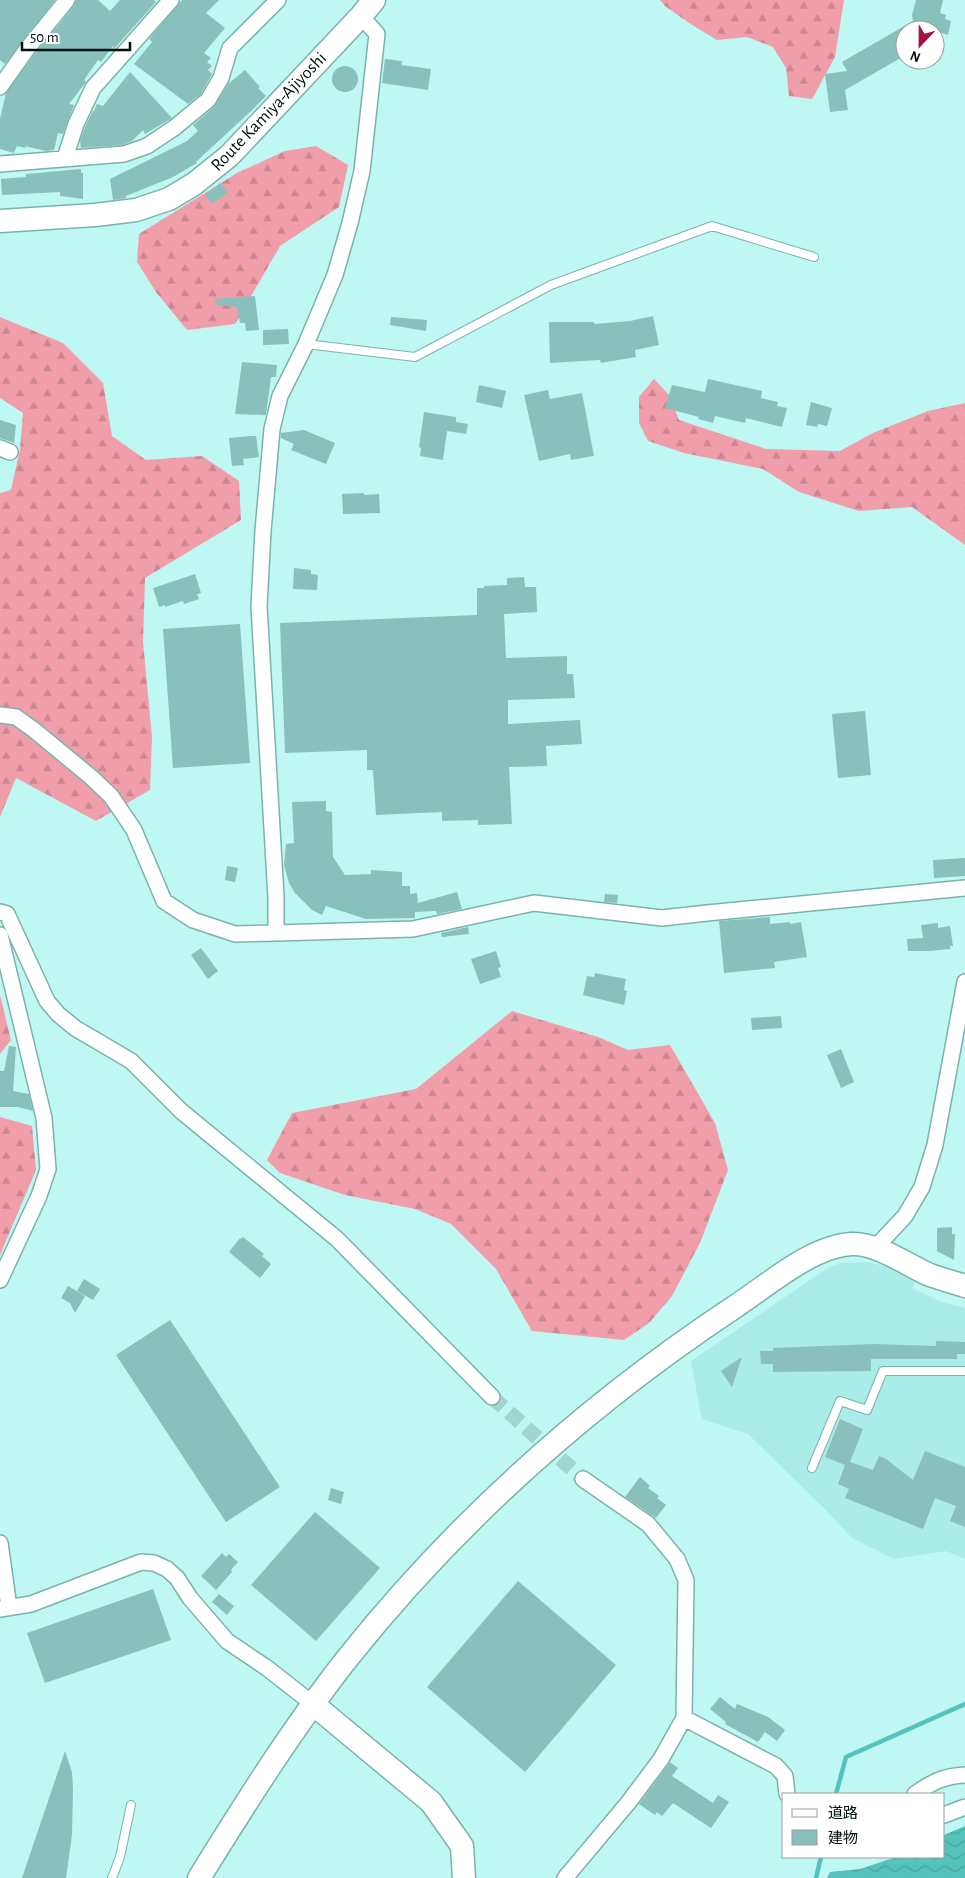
<svg xmlns="http://www.w3.org/2000/svg" width="965" height="1878" font-family="'Alegreya Sans','Noto Sans JP',sans-serif">
<defs>
<pattern id="forest-firs" width="22" height="20" patternUnits="userSpaceOnUse" patternTransform="scale(1.25)"><rect width="22" height="20" fill="#f19eab"/><path d="M5 1l3.5 6h-7zM16 11l3.5 6h-7z" fill="#cd8792"/></pattern>
<pattern id="water-waves" width="16" height="10" patternUnits="userSpaceOnUse" patternTransform="scale(1.25)"><rect width="16" height="10" fill="#55c2bb"/><path d="M0 5q4-4 8 0t8 0" fill="none" stroke="#48a6a0"/></pattern>
</defs>
<rect width="100%" height="100%" fill="#bff7f2"/>
<path fill="#aaece7" d="M869 1262 897 1270 916 1279 912 1288 939 1301 965 1308V1559L946 1551 894 1559 852 1538 825 1509 748 1434 702 1419 691 1361 828 1268 841 1263Z"/>
<path fill="url(#forest-firs)" d="M660 0H844L835 57 812 99 789 96 786 68 773 47 747 37 717 40 689 23 665 6Z
M316 146 348 165 339 207 280 246 235 324 187 330 156 292 137 262 139 234 237 173 285 151Z
M0 317 63 343 103 383 112 436 146 460 202 456 239 481 241 520 145 578 143 642 152 737 150 790 96 821 16 778 0 817V493L11 490 20 449 23 413 0 398Z
M654 379 669 395 679 420 766 449 840 451 873 433 928 411 965 403V545L912 507 859 511 799 492 763 469 684 453 648 441 639 423V397Z
M0 995 11 1040 0 1054Z
M512 1011 598 1037 628 1050 670 1045 715 1123 728 1170 700 1243 672 1296 649 1323 624 1340 532 1331 496 1269 451 1224 415 1209 345 1195 280 1173 267 1160 292 1113 416 1089Z
M0 1117 32 1126 36 1170 0 1255Z"/>
<path fill="url(#water-waves)" d="M965 1826V1878H827L830 1872 860 1869 896 1857H944V1835Z"/>
<g fill="none" stroke-linecap="round" stroke-linejoin="round">
<path stroke="#55c2bb" stroke-width="4.5" d="M836 1794 846 1757 965 1704
M816 1878 821 1857"/>
</g>
<path fill="#89c0bb" d="M0 0H55L5 64 0 60Z
M76 0H98L110 11 120 0H154L156 2 112 51 114 45 101 62 98 60 84 80 86 82 69 104 74 105 63 134 58 133 54 150 46 151 25 146 26 148 17 146 14 153 0 149V119L6 93 34 55 74 6Z
M182 0H219L206 13 225 28 204 53 211 58 207 62 212 66 208 70 212 74 201 94 188 104 134 64 152 42 149 39Z
M916 0H943L940 13 946 15 945 19 951 21 948 35 935 31V30H905L904 56 845 90 848 110 830 112 825 74 847 71 842 62 913 21 912 15Z
M385 59 402 61 401 65 431 69 428 90 382 83Z
M332 79a13 13 0 1 1 26 0a13 13 0 1 1-26 0Z
M245 70 260 87 258 88 266 96 251 111 196 162 197 163 173 177 126 196V198L113 200 110 179 187 141 198 131 193 125 214 107 228 84Z
M130 72 172 118 145 134 143 130 132 141 122 145 81 148 80 141 85 127 93 111H94L97 104 103 106Z
M81 169V173H83V199L60 196V192L2 195 1 179 26 177V174Z
M220 183 228 192 212 204 205 195Z
M255 296 259 330 246 331 245 323H240L237 307 215 305V299Z
M653 316 659 345 635 350 636 357 601 363 600 360 550 363 549 322H594V324L630 321Z
M391 317 427 320 426 331 390 325Z
M288 329 289 344 263 345V330Z
M242 362 277 365 276 377H271L266 415 235 414Z
M708 379 762 391 761 398 778 402 777 406 787 408 782 427 746 418 745 423 715 416 713 423 698 419 699 417 665 408 672 385 705 392Z
M479 385 506 391 502 408 476 402Z
M548 390 550 399 582 393 594 456 571 460 570 454 539 461 524 395Z
M811 402 832 408 827 426 818 424 817 427 806 425Z
M424 412 456 417V422L468 424 466 434 447 431 443 460 420 456 421 448 419 447Z
M0 420 16 425 14 443 0 438Z
M304 430 335 443 326 464 291 450 294 444 281 438V433Z
M251 436H256L259 457 243 459 244 465 232 466 229 438Z
M364 493V495L379 494 380 513 343 514 342 494Z
M294 568 311 570V574L318 575 317 590 293 589Z
M195 574 201 593 197 594 199 599 184 604 183 601 165 607V605L159 607 153 588Z
M524 577 525 587H536L537 612 504 614 506 658 567 656V674H573L575 698 508 700V724L580 720 582 744 546 746 547 766 509 767 512 824 478 825V820L442 821V812L376 815 373 770H367V750L285 753 280 623 477 615V588H484V586L507 585V578Z
M240 624 250 763 173 768 163 629Z
M865 711 871 775 838 778 832 714Z
M326 801V811L332 812 333 857 345 875 371 874V870L402 872V886H410V894L417 893 418 903 457 892 462 909 437 914 436 911 415 912V918L366 919 326 906 322 915 312 910 295 893 289 883 284 865 286 844 294 843 292 802Z
M965 858V876L934 878 933 860Z
M227 866 238 868 235 882 225 880Z
M605 894 618 895 617 903 604 902Z
M770 917V924L790 922V924L801 922 807 957 774 962 775 968 724 973 719 921Z
M938 923V928L950 926 953 946H950V949L928 951H908L907 939 923 938 921 925Z
M468 927 469 934 442 937 441 933Z
M201 948 218 971 208 979 191 955Z
M496 951 501 967 498 968 501 977 480 984 471 959Z
M595 973 626 979 624 990 627 991 624 1005 583 995 587 976 594 977Z
M781 1016 782 1028 752 1030 751 1018Z
M9 1046 16 1047 13 1091 29 1094 33 1111 18 1107H0V1071H4Z
M841 1049 854 1082 841 1088 827 1055Z
M952 1227V1234H955L954 1260 937 1251V1228Z
M243 1237 264 1254 262 1256 271 1264 260 1278 229 1252 240 1238 241 1239Z
M84 1279 100 1289 93 1300 77 1291Z
M68 1286 85 1296 75 1313 70 1303 61 1298Z
M170 1320 280 1487 226 1522 116 1355Z
M936 1341 965 1342V1354H957V1359H871V1371L773 1372V1364H761L760 1351H773V1348L873 1344 936 1346Z
M742 1357 732 1387 721 1371Z
M840 1419 863 1429 850 1462 873 1470 879 1456 886 1459 913 1480 925 1451 965 1467V1527L950 1521 956 1506 935 1498 923 1529 845 1498 849 1489 838 1484 845 1465 825 1457Z
M640 1477 650 1486 648 1488 659 1496 657 1498 666 1505 656 1518 625 1497Z
M331 1488 344 1492 341 1504 328 1500Z
M315 1512 380 1568 316 1641 251 1585Z
M222 1553 226 1557 229 1554 238 1562 231 1570 232 1572 216 1590 201 1576Z
M518 1581 616 1665 525 1772 427 1687Z
M153 1589 171 1640 45 1683 27 1633Z
M219 1594 234 1606 227 1615 212 1602Z
M720 1697 735 1709 737 1704 768 1717 785 1730 777 1741 765 1732 758 1742 725 1724 726 1722 710 1709Z
M65 1751 72 1772 73 1789 72 1835 66 1878H22Z
M670 1762 678 1768 672 1776 713 1803 718 1795 729 1802 711 1828 673 1803 662 1816 657 1812 655 1815 639 1804Z"/>
<g fill="none" stroke-linecap="round" stroke-linejoin="round">
<path stroke="#a2d4d0" stroke-width="15" stroke-dasharray="15 8" stroke-linecap="butt" d="M492 1397 583 1479"/>
<defs>
<path id="lane" d="M306 344 415 357 551 285 712 226 814 257
M812 1468 840 1401 867 1410 883 1371H965
M112 1878 120 1857 131 1805"/>
<path id="street" d="M361 16 377 34 362 171 350 223 335 275 306 344 280 396 272 429 263 531 259 606 276 897V933L413 929 534 903 662 918 707 913 965 888
M0 87 27 49 67 0
M65 158 76 124 93 88 171 0
M0 164 124 154 147 146 174 128 208 100 221 78 230 48 278 0
M0 448 10 452
M0 715 16 717 34 730 91 777 111 796 134 830 164 901 193 920 235 934 276 933
M0 912 7 914 47 1001 58 1014 75 1028 131 1061 181 1111 337 1239 492 1397
M0 935 44 1118 48 1169 39 1196 0 1280
M875 1248 905 1216 922 1187 935 1145 965 982
M0 1543 9 1607
M0 1609 31 1604 141 1562 154 1563 167 1569 177 1578 190 1598 227 1641 267 1668 313 1704
M684 1718 776 1766 785 1776 787 1794
M915 1794C932 1782 944 1776 965 1775
M944 1815 965 1807
M565 1878 628 1803 661 1759 684 1718 686 1580 677 1559 648 1524 583 1479"/>
<path id="secondary" d="M0 221 95 215 136 210 169 199 194 184 229 156 361 16 374 0
M313 1704 431 1802 462 1846 464 1878
M199 1878C245 1804 292 1729 346 1660 455 1523 587 1405 733 1308 767 1286 811 1246 852 1244 877 1243 907 1265 930 1275 941 1279 953 1282 965 1286"/>
</defs>
<use href="#lane" stroke="#7cb2ad" stroke-width="10"/>
<use href="#street" stroke="#7cb2ad" stroke-width="18"/>
<use href="#secondary" stroke="#7cb2ad" stroke-width="25"/>
<use href="#lane" stroke="#fff" stroke-width="8"/>
<use href="#street" stroke="#fff" stroke-width="15"/>
<use href="#secondary" stroke="#fff" stroke-width="22"/>
</g>
<g text-anchor="middle" dominant-baseline="central" stroke-width="4" stroke-linejoin="round" paint-order="stroke">
<g font-size="18" fill="#001110" stroke="#fff">
<text transform="translate(269 112) rotate(-46)">Route Kamiya-Ajiyoshi</text>
</g>
</g>
<rect x="782" y="1793" width="162" height="65" fill="#ffffff" stroke="#99a09f"/>
<rect x="792" y="1809" width="25" height="8" fill="#ffffff" stroke="#99a09f"/>
<text x="828" y="1818" font-size="15" fill="#001110">道路</text>
<rect x="792" y="1830" width="25" height="15" fill="#89c0bb" stroke="#99a09f"/>
<text x="828" y="1843" font-size="15" fill="#001110">建物</text>
<g transform="translate(920 45) rotate(202)"><circle r="24" fill="#ffffff" stroke="#99a09f"/>
<path d="M0-4L9 19L0 12L-9 19Z" fill="#a61044"/>
<text y="-8" font-size="14" font-weight="bold" text-anchor="middle" fill="#001110">N</text>
</g>
<path d="M22 42v8h108v-8" fill="none" stroke="#001110" stroke-width="2.5"/>
<text x="30" y="42" font-size="15" fill="#001110" stroke="#ffffff" stroke-width="4" paint-order="stroke">50 m</text>
</svg>
